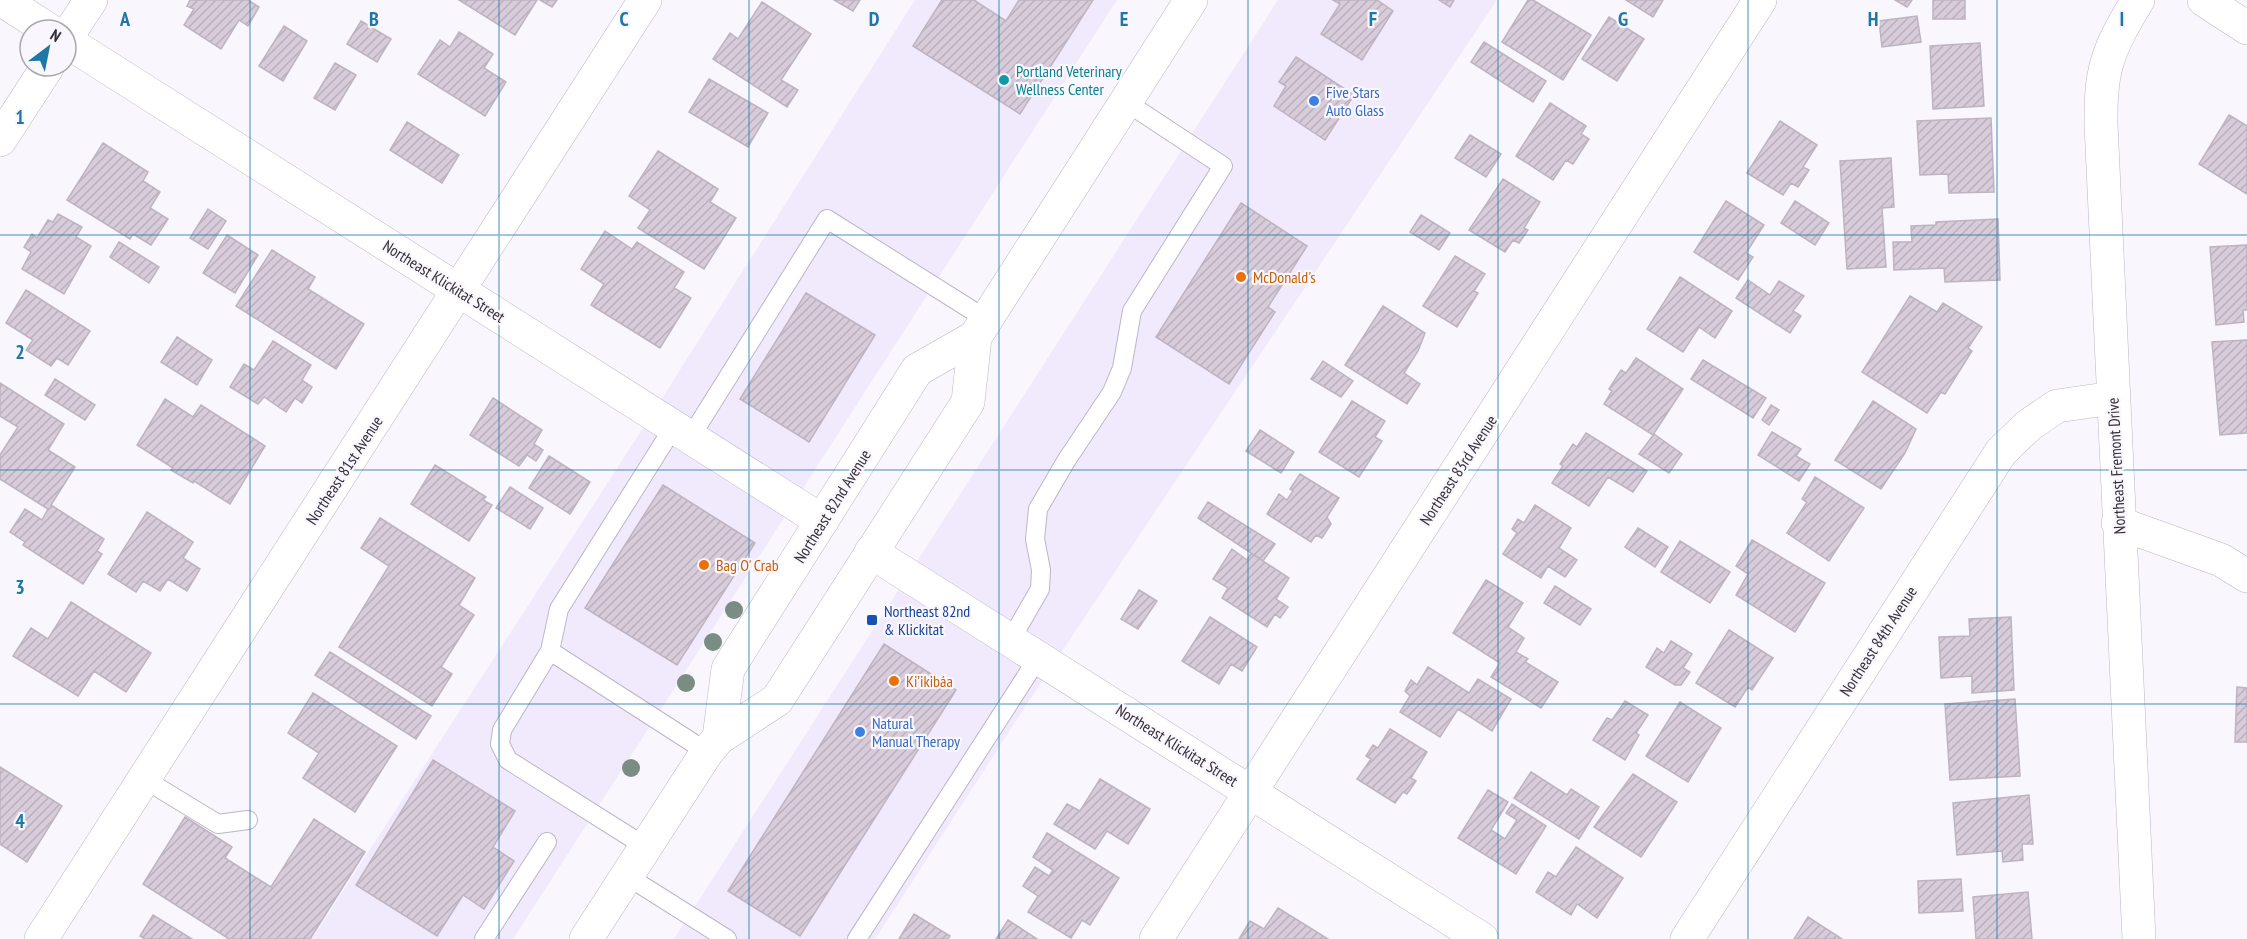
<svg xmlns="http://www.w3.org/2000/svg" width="2247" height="939" font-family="'PT Sans Narrow',sans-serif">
<defs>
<pattern id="building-hatch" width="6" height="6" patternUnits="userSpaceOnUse" patternTransform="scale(1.5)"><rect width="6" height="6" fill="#d8ccdb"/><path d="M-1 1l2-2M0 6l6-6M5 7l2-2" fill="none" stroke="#bab0bd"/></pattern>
</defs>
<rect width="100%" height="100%" fill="#f9f6fd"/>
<path fill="#f1e9fc" d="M915 0H1117L513 939H312L638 436Z
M1278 0H1497L1036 690 875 939H674Z"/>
<path fill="url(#building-hatch)" stroke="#beb3c1" stroke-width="1.5" d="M190 0H248L259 7 248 26 239 20 221 49 184 25 194 9 187 6Z
M459 0H537L515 35Z
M540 0H557L552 7Z
M834 0H860L853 11Z
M942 0H974L1006 21 1019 0H1093L1020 114 913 46Z
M1333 0H1377L1393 11 1362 60 1321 34 1340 4Z
M1439 0H1454L1450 7Z
M1528 0H1533L1591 35 1563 80 1502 42Z
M1626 0H1663L1653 17Z
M1895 0H1912L1907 7Z
M1933 0H1965V19H1933Z
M762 2 811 34 781 80 798 90 787 107 713 59 730 33 738 39Z
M1917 16 1921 42 1882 47 1879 21Z
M1609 17 1644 39 1617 81 1582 59Z
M361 21 391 39 377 62 347 44Z
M284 26 307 41 283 81 259 66Z
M459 32 493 54 484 68 506 82 485 116 418 74 440 40 450 47Z
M1484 42 1546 81 1533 102 1471 62Z
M1980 43 1984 106 1933 109 1930 46Z
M1296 57 1354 95 1325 140 1274 106 1286 86 1279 82Z
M335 63 356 75 335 110 314 98Z
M709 79 768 113 748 147 689 112Z
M1550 103 1586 126 1581 134 1589 139 1573 164 1566 160 1553 180 1516 156Z
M2229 115 2247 126V194L2199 164Z
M1991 118 1994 192 1949 193 1948 174 1920 175 1917 121Z
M1780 121 1817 145 1803 167 1809 170 1798 187 1791 183 1783 195 1747 173Z
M407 122 459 155 442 183 390 150Z
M1470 135 1501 154 1486 177 1455 158Z
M103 143 148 172 143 181 160 192 150 208 168 219 151 245 133 234 130 239 67 200Z
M658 151 718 189 710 202 736 218 704 269 638 228 650 210 629 196Z
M1891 158 1894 207 1882 208 1886 267 1847 269 1840 161Z
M1503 179 1540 202 1524 228 1528 230 1519 243 1513 240 1505 252 1469 230Z
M1726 201 1764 225 1746 253 1753 257 1738 280 1694 252Z
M1795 201 1829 223 1815 245 1781 223Z
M1241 203 1307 246 1268 307 1275 312 1229 384 1156 337Z
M208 209 226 221 208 249 190 238Z
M58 214 82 227 76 237 91 246 64 294 22 269 31 252 24 247 32 234 37 238 48 220 53 222Z
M1421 215 1450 233 1439 250 1410 232Z
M1998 219 2000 280 1945 282 1944 268 1894 270 1893 242H1912L1911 226 1936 225V222Z
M605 231 632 249 637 242 684 272 674 288 691 298 660 348 591 305 604 284 581 269Z
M227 235 258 255 235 293 203 273Z
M119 242 159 267 149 283 110 257Z
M2247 245V310H2243L2244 322 2216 325 2210 247Z
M272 250 315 277 308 289 364 324 336 369 236 306Z
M1455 256 1485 274 1474 291 1478 293 1457 327 1423 306Z
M1680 277 1732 311 1715 338 1699 327 1683 352 1647 329Z
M1748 280 1770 295 1779 281 1804 296 1793 311 1801 316 1790 333 1736 298Z
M26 290 90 331 68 365 57 358 51 366 26 350 33 340 6 323Z
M806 293 875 335 809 442 740 399Z
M1910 296 1937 312 1943 303 1982 327 1968 348 1972 351 1945 394 1941 392 1927 413 1862 372Z
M1383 306 1425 333 1418 351 1404 373 1420 384 1407 404 1345 365Z
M177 337 212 360 197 385 161 362Z
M2247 340V433L2220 435 2212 342Z
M273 341 311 365 302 380 312 387 302 403 295 398 286 412 264 397 258 404 230 387 244 364 254 370Z
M1636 358 1683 389 1653 435 1604 404 1612 391 1609 389 1621 370 1626 373Z
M1703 360 1766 398 1753 418 1691 379Z
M1323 361 1353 381 1341 397 1311 379Z
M55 379 95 405 85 420 45 395Z
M0 383 64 424 48 450 75 467 51 505 104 539 97 551 102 554 83 584 23 545 25 542 10 532 25 509 42 520 48 509 0 479V455L18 427 0 416Z
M493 398 542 430 534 444 543 450 536 461 527 455 519 466 470 435Z
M165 399 193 417 201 405 265 446 230 504 194 481 193 483 171 470 173 468 137 445Z
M1352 401 1385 421 1375 437 1382 441 1359 477 1319 452Z
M1873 401 1916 429 1905 453 1881 489 1835 460Z
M1771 405 1779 410 1769 425 1762 420Z
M1260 430 1294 452 1281 473 1246 451Z
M1772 432 1801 449 1796 456 1810 464 1799 481 1758 455Z
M1586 433 1647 471 1633 492 1608 477 1589 506 1552 483 1563 466 1560 464 1573 444 1577 447Z
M1654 434 1682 454 1669 473 1639 454Z
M549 456 590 482 570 514 529 488Z
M435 465 486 497 483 500 492 505 469 541 411 504Z
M1300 474 1339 498 1327 517 1331 524 1322 538 1316 535 1311 542 1267 514 1279 494 1287 500 1293 491 1290 489Z
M1815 477 1864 508 1829 561 1787 533 1807 502 1802 499Z
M663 485 755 543 677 665 585 608Z
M510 487 543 508 530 529 496 508Z
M1208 502 1275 544 1263 561 1198 518Z
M1535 505 1571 528 1559 548 1577 560 1565 577 1548 566 1541 578 1503 554 1517 533 1512 529 1518 519 1524 523Z
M147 512 193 542 183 558 200 569 187 591 168 579 160 591 143 581 136 592 108 574Z
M380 518 475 578 459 605 474 615 441 667 452 674 432 706 339 647 389 566 361 548Z
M1638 528 1668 547 1655 567 1625 547Z
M1752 540 1825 583 1795 632 1736 595 1748 574 1736 566Z
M1680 541 1730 572 1710 603 1661 572Z
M1232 549 1247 560 1251 553 1289 578 1276 599 1288 607 1280 618 1275 614 1267 627 1222 598 1228 588 1213 579Z
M1486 580 1523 603 1508 627 1524 638 1516 652 1528 659 1525 662 1558 682 1541 708 1491 677 1500 663 1453 633Z
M1555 586 1591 609 1580 625 1544 603Z
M1139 590 1157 601 1138 629 1121 619Z
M71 602 151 653 126 692 94 671 78 696 13 656 31 628 48 639Z
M1210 617 1257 647 1242 671 1231 664 1219 684 1182 661Z
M2011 617 2014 690 1972 693V676L1941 678 1939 637 1970 636 1969 619Z
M1729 630 1773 658 1752 690 1748 687 1735 707 1696 683Z
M1671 641 1692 654 1683 668 1690 672 1681 685H1675L1646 667 1657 648 1664 653Z
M884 644 956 690 800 936 728 891Z
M330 652 431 716 416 739 315 675Z
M1428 667 1469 693 1478 679 1511 699 1492 731 1458 709 1440 737 1400 712 1410 696 1405 691 1411 680 1417 685Z
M2237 687 2247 688V742H2235Z
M313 693 397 746 355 812 303 778 319 753 288 733Z
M2015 699 2020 776 1950 780 1945 704Z
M1625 701 1648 715 1636 733 1639 735 1625 760 1593 740 1607 718 1612 720Z
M1680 702 1721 728 1688 782 1646 756Z
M1390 729 1427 752 1411 778 1416 781 1407 794 1403 792 1395 803 1357 779 1371 759 1366 756 1373 745 1378 748Z
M433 760 515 811 493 847 514 861 484 909 463 895 437 936 356 885Z
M0 767 62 806 27 862 0 844Z
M1531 772 1567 795 1571 789 1599 807 1579 839 1514 798Z
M1633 774 1677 802 1641 857 1594 827Z
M1100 779 1150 809 1128 844 1107 831 1095 849 1054 824 1067 804 1080 811Z
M1488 790 1508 802 1491 830 1505 839 1517 820 1506 813 1512 804 1546 826 1516 874 1458 838Z
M2029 795 2033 844H2022L2023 860 2003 862 2002 851 1957 855 1953 803Z
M185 817 232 847 225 858 271 887 314 819 365 852 310 939H229L143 884Z
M1047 833 1119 878 1090 925 1082 920 1071 938 1028 912 1038 896 1023 886 1035 867 1049 876 1053 870 1033 857Z
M1576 847 1623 878 1597 918 1577 904 1571 915 1536 892 1548 872 1556 877Z
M1961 879 1963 911 1919 913 1918 881Z
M2028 892 2032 939H1976L1973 897Z
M1278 908 1328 939H1239L1250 921 1264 929Z
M914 914 950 936 948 939H899Z
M153 915 192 939H145L140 936Z
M1808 917 1842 939H1794Z
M1008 920 1037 939H996Z"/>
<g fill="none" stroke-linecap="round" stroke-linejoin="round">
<defs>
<path id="service" d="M690 438 827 219 986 319
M1010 641 1040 589 1041 570 1035 539 1038 509 1066 461 1112 392 1122 368 1132 311 1223 166 1126 102
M550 651 559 609 673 428
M144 779 218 824 248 820
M646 847 508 760 500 744 502 730 550 651 707 752
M627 876 727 939
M484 939 547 842
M857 939 1038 658"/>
<path id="minor" d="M2 0 49 30
M2138 0C2126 20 2113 41 2107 63 2101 83 2101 104 2101 124L2139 939
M66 38 91 0
M66 41 822 521
M0 140 48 66
M2118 523 2221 560 2247 576
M871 552 1482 939
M41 939 645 0
M1156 939 1760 0
M1687 939 2001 452 2029 425 2057 406 2113 398"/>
<path id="tertiary" d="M2204 0 2247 28"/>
<path id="primary" d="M719 738 728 669 917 370 975 337
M586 939 707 752 719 738 777 700 968 402 975 337 1191 0"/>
</defs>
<use href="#service" stroke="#bcb6c5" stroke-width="20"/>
<use href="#minor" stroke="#bcb6c5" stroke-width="34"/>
<use href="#tertiary" stroke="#bcb6c5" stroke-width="34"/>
<use href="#primary" stroke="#bcb6c5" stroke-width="34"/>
<use href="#service" stroke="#fff" stroke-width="18"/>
<use href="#minor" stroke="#fff" stroke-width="33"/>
<use href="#tertiary" stroke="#fff" stroke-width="33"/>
<use href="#primary" stroke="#fff" stroke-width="33"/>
</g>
<g fill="#798d83">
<circle cx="734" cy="610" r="9"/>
<circle cx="713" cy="642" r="9"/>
<circle cx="686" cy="683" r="9"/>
<circle cx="631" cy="768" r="9"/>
</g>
<path fill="none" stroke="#1e78a7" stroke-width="1.5" stroke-opacity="0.55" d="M250 0V939M499 0V939M749 0V939M999 0V939M1248 0V939M1498 0V939M1748 0V939M1997 0V939M0 235H2247M0 470H2247M0 704H2247"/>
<circle fill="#0f9aa8" stroke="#f9f6fd" stroke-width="2" cx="1004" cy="80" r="6"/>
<g fill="#3f7fe0" stroke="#f9f6fd" stroke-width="2">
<circle cx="1314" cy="101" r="6"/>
<circle cx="860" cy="732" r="6"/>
</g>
<g fill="#e8710a" stroke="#f9f6fd" stroke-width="2">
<circle cx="1241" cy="277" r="6"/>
<circle cx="704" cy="565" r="6"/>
<circle cx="894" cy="681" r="6"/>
</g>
<rect fill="#1a4fb4" stroke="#f9f6fd" stroke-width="2" x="866" y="614" width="12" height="12" rx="3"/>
<g text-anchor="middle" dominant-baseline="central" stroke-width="4.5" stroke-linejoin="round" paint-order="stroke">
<g font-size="16" fill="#0d838f" stroke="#f9f6fd" text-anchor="start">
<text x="1016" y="71">Portland Veterinary<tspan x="1016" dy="18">Wellness Center</tspan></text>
</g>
<g font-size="16" fill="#366cbe" stroke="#f9f6fd" text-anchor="start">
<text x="1326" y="92">Five Stars<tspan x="1326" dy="18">Auto Glass</tspan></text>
<text x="872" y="723">Natural<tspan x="872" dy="18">Manual Therapy</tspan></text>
</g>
<g font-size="16" fill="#c56008" stroke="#f9f6fd" text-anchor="start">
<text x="1253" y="277">McDonald's</text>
<text x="716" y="565">Bag O' Crab</text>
<text x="906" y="681">Ki’ikibáa</text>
</g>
<g font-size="16" fill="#333036" stroke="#f9f6fd">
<text transform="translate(444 281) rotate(32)">Northeast Klickitat Street</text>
<text transform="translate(2116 466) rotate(-93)">Northeast Fremont Drive</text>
<text transform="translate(344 470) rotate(-57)">Northeast 81st Avenue</text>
<text transform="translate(1458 470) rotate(-57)">Northeast 83rd Avenue</text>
<text transform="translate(832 506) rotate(-58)">Northeast 82nd Avenue</text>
<text transform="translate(1878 641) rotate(-57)">Northeast 84th Avenue</text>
<text transform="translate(1177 745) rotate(32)">Northeast Klickitat Street</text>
</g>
<g font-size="16" fill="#164399" stroke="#f9f6fd" text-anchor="start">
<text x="884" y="611">Northeast 82nd<tspan x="884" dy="18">&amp; Klickitat</tspan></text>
</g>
</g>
<g font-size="20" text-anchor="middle" font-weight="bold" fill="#1e78a7" stroke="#f9f6fd" stroke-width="4.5" stroke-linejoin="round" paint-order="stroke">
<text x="125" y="26">A</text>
<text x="374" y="26">B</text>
<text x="624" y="26">C</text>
<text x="874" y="26">D</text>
<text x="1124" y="26">E</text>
<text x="1373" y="26">F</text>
<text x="1623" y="26">G</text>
<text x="1873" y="26">H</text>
<text x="2122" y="26">I</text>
<text x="20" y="124">1</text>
<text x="20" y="359">2</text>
<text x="20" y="594">3</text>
<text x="20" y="828">4</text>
</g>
<g transform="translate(48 48) rotate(32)"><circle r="28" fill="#f9f6fd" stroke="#aaa7ad" stroke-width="1.5"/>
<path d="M0-4.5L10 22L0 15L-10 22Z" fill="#1e78a7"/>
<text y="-9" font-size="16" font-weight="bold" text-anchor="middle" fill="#333036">N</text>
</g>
</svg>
